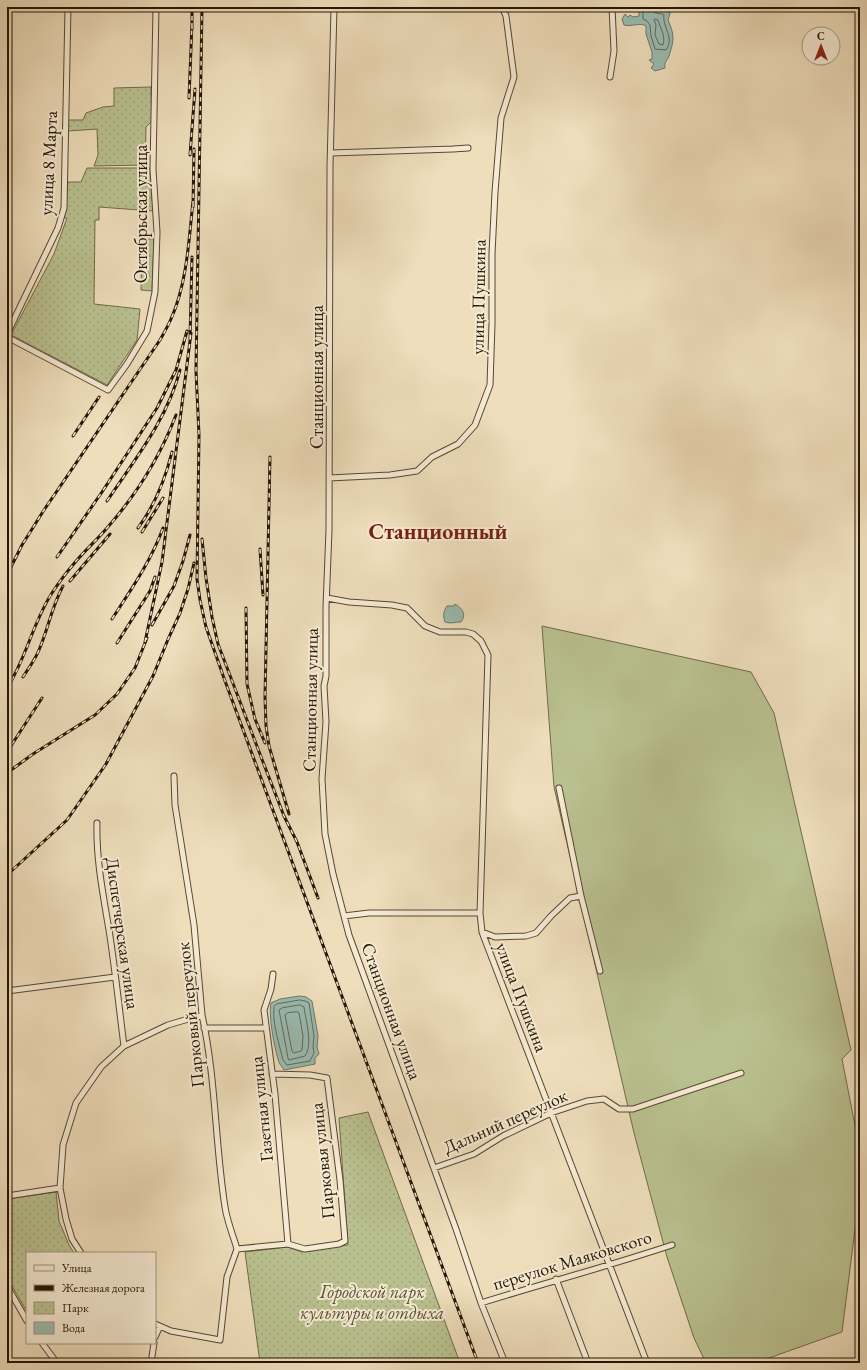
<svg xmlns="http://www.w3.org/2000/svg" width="867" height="1370" font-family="'EB Garamond',serif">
<defs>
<pattern id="forest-firs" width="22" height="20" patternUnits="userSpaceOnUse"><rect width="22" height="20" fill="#bac190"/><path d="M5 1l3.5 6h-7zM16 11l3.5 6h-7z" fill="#a0a57b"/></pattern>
<pattern id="park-dots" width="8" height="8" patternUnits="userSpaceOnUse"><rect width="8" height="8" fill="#bac190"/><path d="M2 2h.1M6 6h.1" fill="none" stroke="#a0a57b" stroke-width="1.8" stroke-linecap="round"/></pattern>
</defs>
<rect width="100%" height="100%" fill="#efdebc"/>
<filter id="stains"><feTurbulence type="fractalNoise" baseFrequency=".005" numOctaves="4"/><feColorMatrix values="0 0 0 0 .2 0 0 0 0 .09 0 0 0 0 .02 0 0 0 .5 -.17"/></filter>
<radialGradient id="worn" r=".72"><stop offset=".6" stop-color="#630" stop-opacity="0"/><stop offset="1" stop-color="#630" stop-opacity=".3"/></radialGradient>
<path fill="#bac190" stroke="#706b4a" d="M542 626 751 672 774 713 851 1050 842 1059 860 1151V1190L842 1332 755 1363H706L694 1338 667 1257 634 1133 554 787Z"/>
<path fill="url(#forest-firs)" stroke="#706b4a" d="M142 239H154L152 291 141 290Z"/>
<path fill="url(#park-dots)" stroke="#706b4a" d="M151 87 152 121 146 127 145 165 94 166 98 155 97 129 68 131V120H83L86 113 103 107 114 106V88Z
M87 168H150L153 211 99 207V220H95L94 304 140 309 137 340 107 385 11 335 54 254 67 218H64L68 182H81Z
M368 1112 460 1363H260L245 1252 287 1247 302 1252 348 1245 339 1118Z
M56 1192 59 1221 69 1245 74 1253H27V1312L7 1277V1199Z"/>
<path fill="#9abcb2" stroke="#6b796c" d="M627 7H654C660 12 663 7 670 7V14L668 20C675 36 674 40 669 56 667 61 664 62 665 68L655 71 651 68 654 64 649 60 652 59V52L646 34V26C640 22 632 27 624 25L622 19 625 14 628 17 630 15 633 17 639 16V13L638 11H632Z
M455 604C462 608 467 614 461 622 455 622 451 624 445 622 443 616 443 612 447 606H454Z
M300 996 306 997 312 1001 318 1036 317 1047 319 1054 315 1058V1064L284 1070C283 1068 280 1065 279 1062 275 1052 268 1014 271 1003L280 999Z"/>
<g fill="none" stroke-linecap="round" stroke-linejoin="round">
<path stroke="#60685b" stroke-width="1" d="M640 7 643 13V19L647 21 650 25 651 36 655 49 666 50C675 38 662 27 664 15 660 12 652 16 652 7
M655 19 658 20C660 28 666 36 663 45L659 44 655 35 656 25 654 20Z
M300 1000 305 1001 309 1003 314 1036 313 1047 314 1053 310 1061 287 1065 283 1060C280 1047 272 1022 274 1009 274 1005 274 1006 277 1004Z
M300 1005 304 1007C306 1021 313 1045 305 1056L289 1060 288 1058 279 1010 282 1008Z
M297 1012 299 1013 303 1036 302 1050 301 1051 294 1053 292 1051 285 1015 287 1013Z"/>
<defs>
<path id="street" d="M334 7 330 167 329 530 326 607V676L324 686 326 722 322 779 325 834 333 874 349 935 456 1229 481 1303 505 1363
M610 77 614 51 612 7
M331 153 453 149 468 148
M7 334 58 228 64 208 68 7
M7 337 108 390 127 364 147 331 155 292 157 232 153 169 156 7
M329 478 390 475 417 471 432 457 458 444 475 425 490 385 492 324V254L495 192 501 118 514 77 506 16 502 7
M327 598 349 602 392 605 407 608 425 626 440 632H466L473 634 481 641 488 655 480 913 482 932 647 1363
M174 776 175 805 194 925 202 1015C216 1078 215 1144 225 1207 227 1221 233 1235 237 1249
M559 788 581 896 600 971
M97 823C96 859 103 894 109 930 115 968 119 1007 124 1046
M344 916 369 913H480
M482 932 495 937 526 936 536 933 551 916 570 898 581 896
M273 974 271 989 264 1010 275 1094 288 1244
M7 991 115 977
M204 1028H266
M434 1168 474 1154 503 1136 551 1113 587 1101 604 1099 619 1109H633L741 1073
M7 1196 60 1188
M237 1249 288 1244 305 1249 339 1244 345 1241 340 1180 327 1078 310 1075 272 1074
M81 1253 72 1239 66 1219 60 1188 63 1145 76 1103 101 1067 124 1046 168 1025 202 1015
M556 1279 588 1363
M7 1286 27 1321
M481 1303C545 1283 609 1266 672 1245
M155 1324 171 1331 220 1340 227 1277 237 1249
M155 1337 160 1326
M42 1343 57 1363
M151 1363 154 1343"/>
</defs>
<use href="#street" stroke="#584732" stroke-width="7"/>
<use href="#street" stroke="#f5ead3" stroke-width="5"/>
<defs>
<path id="rail" d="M192 7V29
M202 7 196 371 199 435 197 579 200 600 206 627 225 681 478 1363
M189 98 192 23
M190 155 195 89
M193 207 194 149
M190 339 192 257
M73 436 99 397
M270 457 265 697 266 726 269 746 289 814
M107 501C135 459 167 420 180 370
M138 528C155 505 165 480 172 452
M142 532 163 498
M202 539 206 578 212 617 218 644 263 762 284 816 297 842 318 898
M260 549 263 595
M57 557 102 492 157 408 176 370 187 331
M7 575 22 545 44 510 160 340C164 333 168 326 171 319 187 284 189 239 193 201
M70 581 110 534
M246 608 247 684 255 719 265 743
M112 619C131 590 151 561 163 528
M152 625 174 586 183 561 190 535
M145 642 162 562 191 333
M117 643 150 591 155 577
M23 677C28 669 35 660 39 650 48 629 52 606 63 586
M7 688C26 659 33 622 52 593 58 584 65 574 72 566 83 552 96 541 107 528 136 495 160 457 176 415
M7 752 42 698
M7 773 33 754 95 715 117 694 135 668 147 638
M7 875 67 820 106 764 153 676 169 637 180 613 188 589 194 563"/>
</defs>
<use href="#rail" stroke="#251504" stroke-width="3"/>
<use href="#rail" stroke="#f5ead3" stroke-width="1.5" stroke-dasharray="4.5" stroke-linecap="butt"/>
</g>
<g text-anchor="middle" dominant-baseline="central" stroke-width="4" stroke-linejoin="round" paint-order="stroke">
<g font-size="18" fill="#251504" stroke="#f5ead3">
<text transform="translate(48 163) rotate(-87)">улица 8 Марта</text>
<text transform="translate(140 214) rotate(-90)">Октябрьская улица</text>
<text transform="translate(478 297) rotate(-89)">улица Пушкина</text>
<text transform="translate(316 377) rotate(-90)">Станционная улица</text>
<text transform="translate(310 700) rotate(-89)">Станционная улица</text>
<text transform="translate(123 933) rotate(82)">Диспетчерская улица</text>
<text transform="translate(522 997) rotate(69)">улица Пушкина</text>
<text transform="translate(392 1011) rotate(70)">Станционная улица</text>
<text transform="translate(190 1015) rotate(-96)">Парковый переулок</text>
<text transform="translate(261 1109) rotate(-96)">Газетная улица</text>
<text transform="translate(505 1121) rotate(-24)">Дальний переулок</text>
<text transform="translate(322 1161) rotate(-96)">Парковая улица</text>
<text transform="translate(572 1260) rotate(-17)">переулок Маяковского</text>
</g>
<g font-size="18" font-style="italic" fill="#595135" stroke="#f5ead3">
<text x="372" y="1291">Городской парк<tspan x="372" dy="21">культуры и отдыха</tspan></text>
</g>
<g font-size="22" font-weight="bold" fill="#7a1f14" stroke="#f5ead3">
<text x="438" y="531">Станционный</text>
</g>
</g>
<rect width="867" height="1370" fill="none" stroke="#efdebc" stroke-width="24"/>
<rect x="8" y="8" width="851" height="1354" fill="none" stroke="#251504" stroke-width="2"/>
<rect x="12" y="12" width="843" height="1346" fill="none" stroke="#251504"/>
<rect x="26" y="1252" width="130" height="92" fill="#f5ead3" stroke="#a29580"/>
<rect x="34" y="1265" width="20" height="6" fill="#f5ead3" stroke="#a29580"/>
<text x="62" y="1272" font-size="12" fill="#251504">Улица</text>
<rect x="34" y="1285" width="20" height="6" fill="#251504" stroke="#a29580"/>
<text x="62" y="1292" font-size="12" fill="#251504">Железная дорога</text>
<rect x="34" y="1302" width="20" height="12" fill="url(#park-dots)" stroke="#a29580"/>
<text x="62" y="1312" font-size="12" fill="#251504">Парк</text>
<rect x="34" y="1322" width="20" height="12" fill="#9abcb2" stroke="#a29580"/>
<text x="62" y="1332" font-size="12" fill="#251504">Вода</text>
<g transform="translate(821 46)"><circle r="19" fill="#f5ead3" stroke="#a29580"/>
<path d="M0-3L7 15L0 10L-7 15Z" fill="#8f2418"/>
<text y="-6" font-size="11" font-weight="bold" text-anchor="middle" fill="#251504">С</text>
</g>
<rect width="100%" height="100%" filter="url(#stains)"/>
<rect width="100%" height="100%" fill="url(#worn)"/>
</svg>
